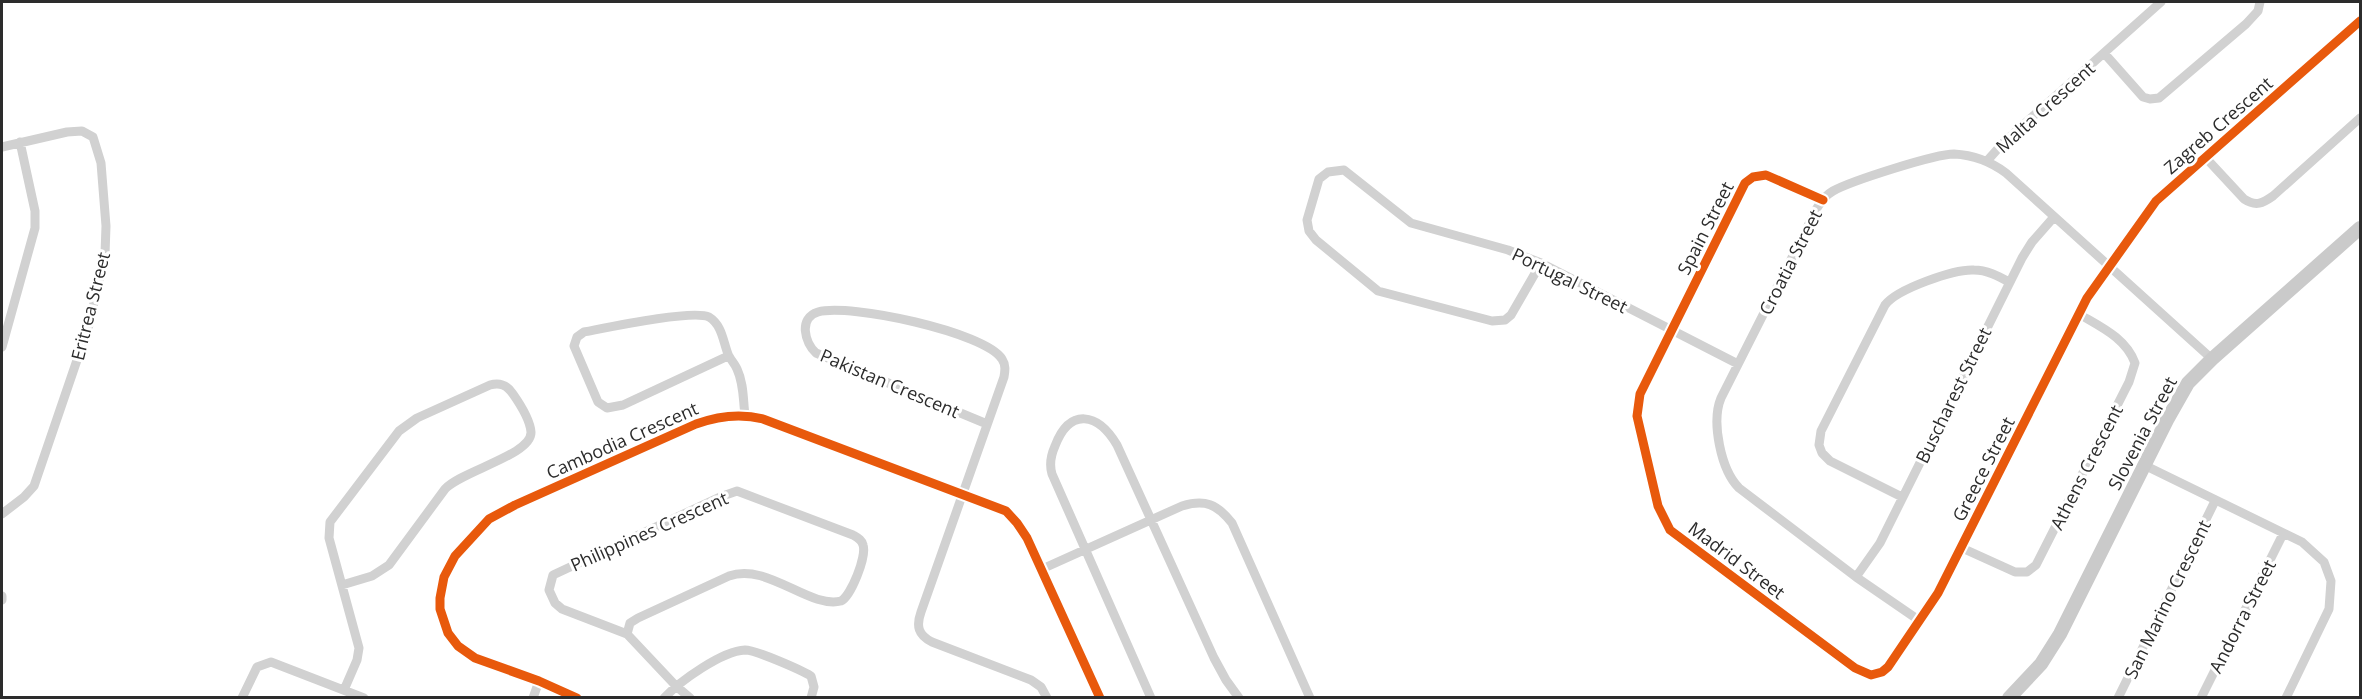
<svg xmlns="http://www.w3.org/2000/svg" width="2362" height="699" font-family="'Open Sans',sans-serif">
<rect width="100%" height="100%" fill="#fff"/>
<g fill="none" stroke-linecap="round" stroke-linejoin="round">
<path stroke="#d1d1d1" stroke-width="9" d="M2104 53 2143 97 2150 99 2159 98 2246 24 2258 11 2260 2
M2 147 67 132 82 131 93 137 101 163 106 226 105 254 89 325 34 486 24 497 2 514
M2205 157 2244 199C2256 207 2263 203 2273 196L2360 118
M1987 161 2003 143 2161 2
M1823 200 1766 175 1753 177 1745 183 1640 394 1637 416 1658 506 1670 530 1855 668 1871 675 1882 672 1888 667 1938 593 2087 298 2156 201 2360 21
M1541 263 1511 315 1505 320 1492 321 1378 291 1316 240 1309 231 1307 220 1319 179 1328 172 1344 170 1411 223 1508 250 1541 263 1738 364
M2 347 35 228V211L20 142
M728 356 623 405 607 408 598 402 574 346 577 337 584 332C605 328 693 309 709 317 722 325 723 341 728 354 730 359 735 364 737 369 744 384 743 400 745 415
M987 424 816 353C805 343 798 318 818 312 849 303 985 332 1002 359 1006 365 1005 371 1004 377L921 612C916 626 918 635 932 642L1031 680 1041 687 1047 698
M2144 465 2302 542 2324 562 2331 581 2329 609 2286 698
M1902 497 1830 461 1822 453 1819 445 1821 431 1885 305C1897 289 1954 269 1974 270 1987 270 1998 276 2009 282
M1962 548 2015 572H2027L2036 565 2129 382 2135 363C2126 338 2101 327 2079 314
M1042 569 1182 506C1205 499 1217 504 1232 523L1310 698
M1856 577 1880 543 2022 258 2032 242 2054 217
M342 585 372 576 389 565 445 489C461 471 532 455 531 432 530 419 520 404 513 394 507 385 500 382 490 385L417 418 399 431 330 522 329 538 359 648 357 660 344 690
M2 596V600
M1920 621 1856 577 1739 488C1721 470 1711 422 1721 398L1817 208C1821 201 1826 195 1833 191 1851 181 1935 154 1954 154 1973 155 1990 161 2006 173L2212 359
M627 634 630 623 638 618 729 576C767 562 809 609 841 601 851 596 867 556 863 545 862 540 858 538 853 535L737 491 720 497 553 575 549 590 555 603 562 609 627 634 676 686 690 698
M242 698 257 667 271 662 364 698
M533 698 539 681
M577 698 539 681 475 658 458 646 448 633 440 609V598L444 577 455 556 489 519 515 505 696 424C718 416 740 413 763 419L1006 511 1017 523 1027 538 1100 698
M664 698C680 681 722 651 745 650 756 650 801 670 811 676L814 687 811 698
M1151 698 1052 474C1049 464 1051 455 1055 446 1070 407 1098 413 1117 445L1214 658 1226 680 1239 698
M2118 698 2215 501
M2201 698 2283 534"/>
<path stroke="#cacaca" stroke-width="14" d="M2009 698 2041 664 2060 634 2167 420 2188 383 2212 359 2360 228"/>
<defs>
<path id="cycleway" d="M1823 200 1766 175 1753 177 1745 183 1640 394 1637 416 1658 506 1670 530 1855 668 1871 675 1882 672 1888 667 1938 593 2087 298 2156 201 2360 21
M577 698 539 681 475 658 458 646 448 633 440 609V598L444 577 455 556 489 519 515 505 696 424C718 416 740 413 763 419L1006 511 1017 523 1027 538 1100 698"/>
</defs>
<use href="#cycleway" stroke="#fff" stroke-width="13"/>
<use href="#cycleway" stroke="#e8590c" stroke-width="9"/>
</g>
<g text-anchor="middle" dominant-baseline="central" stroke-width="6" stroke-linejoin="round" paint-order="stroke">
<g font-size="18" fill="#2c2c2c" stroke="#fff">
<text transform="translate(2045 107) rotate(-42)">Malta Crescent</text>
<text transform="translate(2218 125) rotate(-41)">Zagreb Crescent</text>
<text transform="translate(1705 228) rotate(-63)">Spain Street</text>
<text transform="translate(1790 262) rotate(-63)">Croatia Street</text>
<text transform="translate(1570 280) rotate(26)">Portugal Street</text>
<text transform="translate(90 306) rotate(-76)">Eritrea Street</text>
<text transform="translate(890 383) rotate(23)">Pakistan Crescent</text>
<text transform="translate(1953 395) rotate(-64)">Buscharest Street</text>
<text transform="translate(2142 433) rotate(-62)">Slovenia Street</text>
<text transform="translate(622 440) rotate(-24)">Cambodia Crescent</text>
<text transform="translate(2086 467) rotate(-63)">Athens Crescent</text>
<text transform="translate(1983 469) rotate(-63)">Greece Street</text>
<text transform="translate(649 531) rotate(-24)">Philippines Crescent</text>
<text transform="translate(1737 560) rotate(37)">Madrid Street</text>
<text transform="translate(2167 599) rotate(-64)">San Marino Crescent</text>
<text transform="translate(2242 616) rotate(-63)">Andorra Street</text>
</g>
</g>
<rect width="2362" height="699" fill="none" stroke="#2c2c2c" stroke-width="6"/>
</svg>
